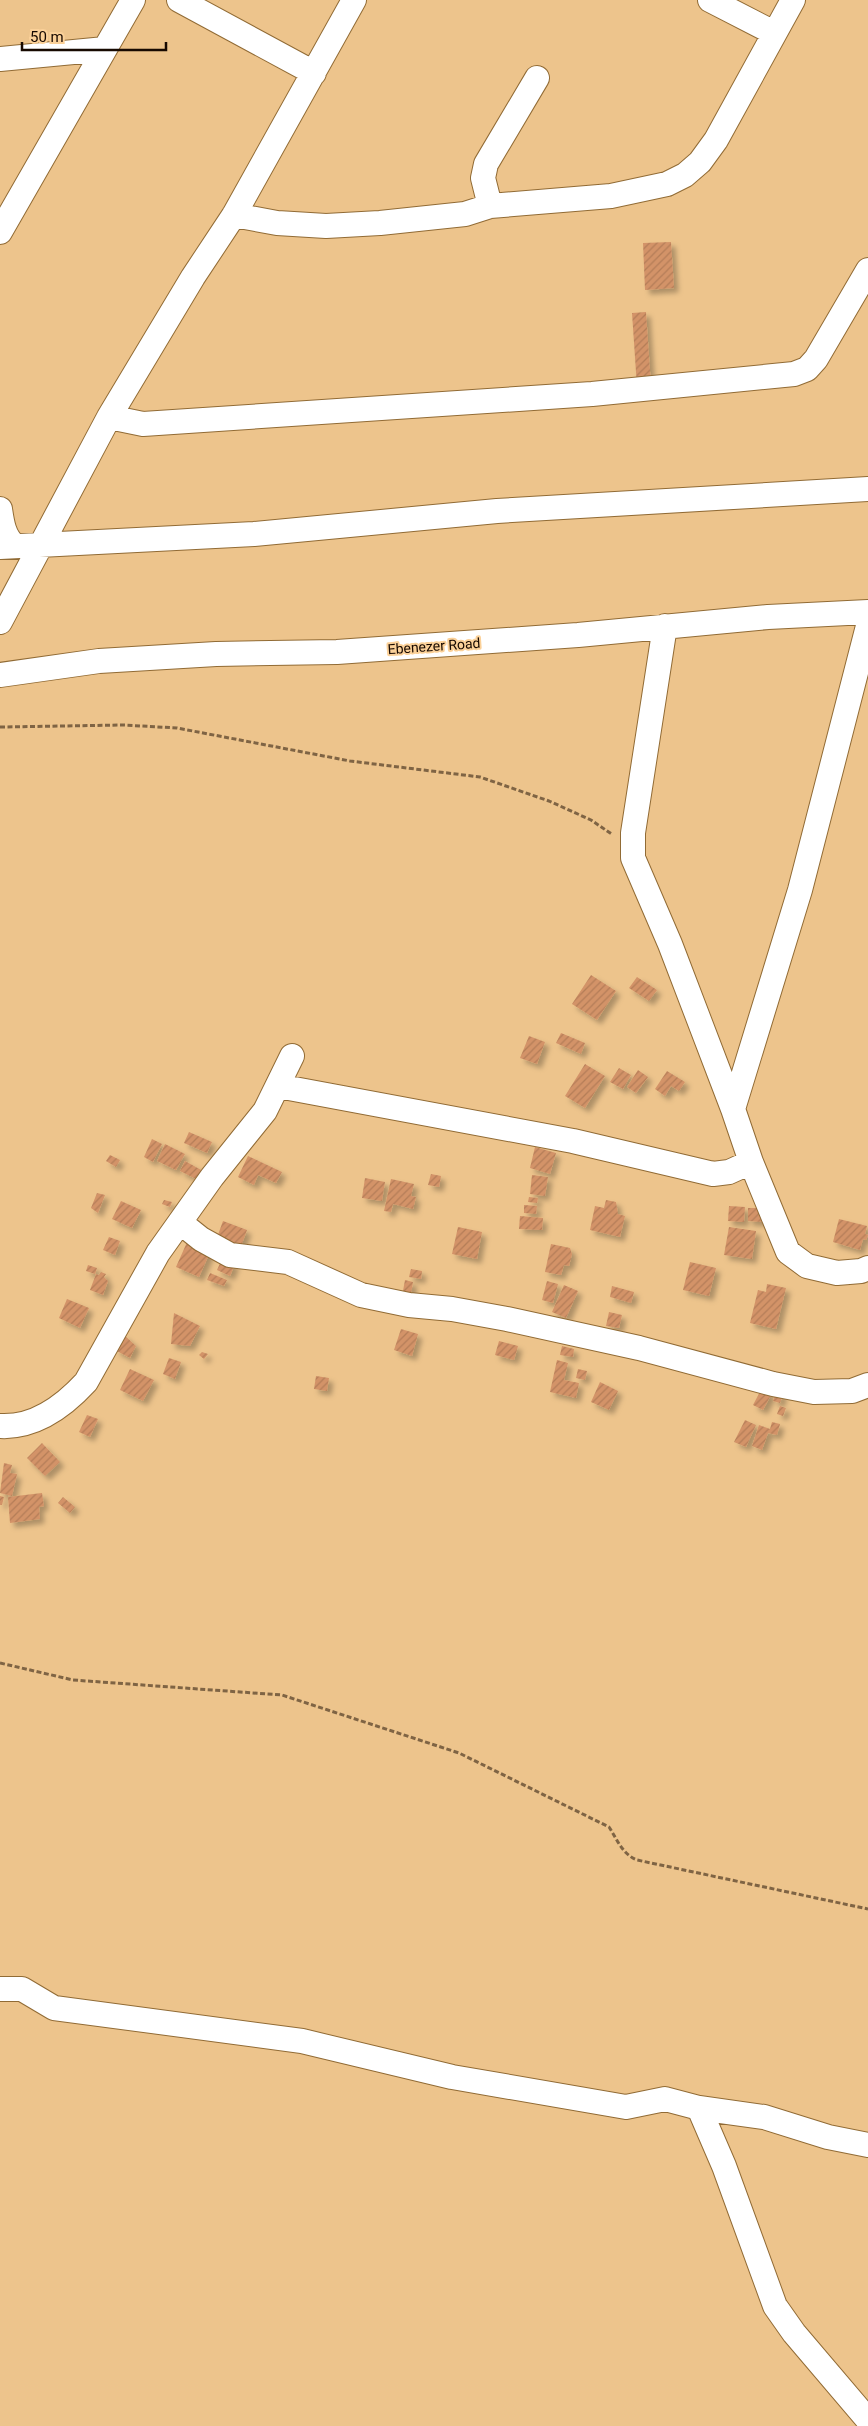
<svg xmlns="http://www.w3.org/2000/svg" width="868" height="2426" font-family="Roboto,sans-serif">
<defs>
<pattern id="building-hatch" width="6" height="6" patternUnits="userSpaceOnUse" patternTransform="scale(1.25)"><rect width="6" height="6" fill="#d39368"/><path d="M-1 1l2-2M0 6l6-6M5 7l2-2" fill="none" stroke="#b47d58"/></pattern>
<filter id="shadow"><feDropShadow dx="4.5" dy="4.5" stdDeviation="2.5" flood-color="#0004"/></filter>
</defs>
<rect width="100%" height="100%" fill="#edc48c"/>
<path fill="url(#building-hatch)" filter="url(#shadow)" d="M671 242 674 288 645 290 643 243Z
M646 312 651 386 637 387 632 313Z
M591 975 616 991 597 1020 572 1004Z
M637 977 657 990 649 1001 629 988Z
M561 1033 585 1043 581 1054 556 1043Z
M529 1036 545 1042 537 1064 520 1058Z
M585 1064 605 1076 585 1108 565 1096Z
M619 1068 631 1075 623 1089 610 1082Z
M638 1070 648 1077 636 1093 627 1087Z
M667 1071 685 1082 679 1091 671 1086 665 1096 655 1089Z
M189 1132 212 1142 207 1153 184 1143Z
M152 1139 162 1144 153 1162 144 1157Z
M165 1144 185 1154 176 1170 157 1161Z
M535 1147 556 1153 550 1174 530 1168Z
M110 1155 120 1160 116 1167 106 1161Z
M248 1156 282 1172 276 1183 258 1175 254 1185 238 1177Z
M185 1161 203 1171 198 1180 180 1171Z
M431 1174 441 1176 439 1187 428 1185Z
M532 1175 548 1177 545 1196 530 1194Z
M365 1178 385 1182 382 1201 362 1198Z
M391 1179 414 1184 411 1196 416 1197 413 1209 393 1204 391 1212 384 1211Z
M97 1193 105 1195 98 1213 91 1208Z
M529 1197 538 1198 537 1203 528 1202Z
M164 1200 172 1202 170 1207 162 1204Z
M606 1200 616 1202 618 1214 625 1216 620 1237 590 1230 595 1206 604 1208Z
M121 1201 141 1210 132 1228 112 1219Z
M524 1205 537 1206 536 1214 524 1213Z
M729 1206 745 1207 744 1222 728 1221Z
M748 1208H763L762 1222 748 1221Z
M520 1216 543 1218 542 1230 519 1229Z
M839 1219 867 1226 865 1234 868 1235 866 1240 863 1239 860 1250 833 1242Z
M223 1221 247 1230 239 1252 215 1243Z
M458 1227 482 1232 477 1259 452 1254Z
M729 1227 756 1231 752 1259 724 1255Z
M109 1237 120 1241 115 1255 103 1250Z
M188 1240 211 1250 199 1277 176 1267Z
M551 1244 570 1248 572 1254 569 1266 564 1265 561 1275 545 1272Z
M222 1259 235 1264 230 1276 217 1270Z
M690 1262 716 1268 709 1296 683 1290Z
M88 1265 97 1268 95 1274 86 1271Z
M411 1269 422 1271 421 1279 409 1277Z
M101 1272 106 1274 104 1277 108 1281 103 1295 90 1290 96 1274 99 1275Z
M210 1273 227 1280 224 1286 207 1280Z
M405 1280 413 1282 411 1293 403 1291Z
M547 1281 558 1284 553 1303 542 1300Z
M767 1284 786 1288 776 1329 750 1323 758 1290 766 1292Z
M564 1285 578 1291 566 1318 552 1312Z
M612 1286 634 1292 631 1303 610 1297Z
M67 1299 89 1308 80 1328 59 1318Z
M609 1312 622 1315 619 1328 606 1326Z
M174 1313 200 1326 190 1346 171 1344Z
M401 1329 418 1334 412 1356 394 1350Z
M123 1334 136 1346 130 1358 115 1350Z
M499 1341 518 1346 514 1360 495 1355Z
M562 1346 574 1349 573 1357 560 1355Z
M202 1352 208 1354 204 1359 199 1355Z
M169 1358 181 1362 175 1379 163 1374Z
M557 1360 568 1363 564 1380 579 1383 576 1398 550 1392Z
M130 1369 154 1380 143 1401 120 1390Z
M578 1369 587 1371 585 1380 576 1378Z
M316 1376 329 1378 327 1391 314 1389Z
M600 1382 618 1391 609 1410 591 1402Z
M762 1388 772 1393 763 1410 753 1405Z
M776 1391 783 1394 780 1403 773 1401Z
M780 1406 786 1408 783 1416 777 1414Z
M87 1415 98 1419 90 1437 79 1432Z
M745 1420 756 1425 746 1447 734 1442Z
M772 1422 780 1424 777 1435 768 1433 762 1450 752 1446 759 1425 770 1429Z
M42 1443 60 1462 45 1476 27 1458Z
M4 1463 12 1465 10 1473 17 1474 12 1496 0 1493Z
M42 1493 44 1506 39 1507 40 1519 10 1523 8 1497Z
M0 1496 4 1497 2 1505H0Z
M63 1497 75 1507 70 1513 58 1503Z"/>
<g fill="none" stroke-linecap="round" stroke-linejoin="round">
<defs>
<path id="minor" d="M179 0 314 73
M710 0 774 33
M0 59 105 49
M490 206 483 178 486 164 537 78
M234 215 277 223 326 226 380 223 465 214 490 206 611 196 667 184 685 175 700 162 716 140 793 0
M0 232 133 0
M109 417 143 424 592 394 794 374 807 369 816 359 868 270
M0 509C2 523 4 537 15 546
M0 547 254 534 497 511 868 489
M0 622 109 417 193 277 234 215 354 0
M665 626 633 833V858L670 944 733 1109 751 1162 788 1252 807 1266 837 1273 861 1271 868 1268
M0 675 99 661 216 654 337 652 578 635 768 617 868 612
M278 1086 573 1141 713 1174 729 1172 751 1162
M733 1109 800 890 868 626
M181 1223 201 1239 230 1255 288 1262 361 1295 409 1305 452 1309 507 1319 639 1348 773 1384 814 1392 852 1391 868 1385
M0 1426C35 1428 63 1407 86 1382L158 1253 212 1177 265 1111 292 1056
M0 1989H22L54 2008 302 2041 452 2077 626 2107 665 2099 699 2108 724 2166 775 2306 794 2333 868 2420
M699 2108 764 2117 828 2137 868 2145"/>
</defs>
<use href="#minor" stroke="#916b35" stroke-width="26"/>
<path stroke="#7f6444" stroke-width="3" stroke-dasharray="5 2.5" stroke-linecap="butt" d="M0 727 123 725 177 728 350 761 480 777 549 801 591 820 613 835
M0 1663 73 1680 282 1695 459 1753 609 1827C617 1839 622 1854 637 1860L868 1909"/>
<use href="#minor" stroke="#fff" stroke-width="24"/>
</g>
<g text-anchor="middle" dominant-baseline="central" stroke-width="4" stroke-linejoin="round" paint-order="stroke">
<g font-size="14" fill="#170900" stroke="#fbd199">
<text transform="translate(434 646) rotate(-4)">Ebenezer Road</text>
</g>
</g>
<path d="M22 42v8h144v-8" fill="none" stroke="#170900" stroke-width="2.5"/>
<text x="30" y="42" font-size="15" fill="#170900" stroke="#fbd199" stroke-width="4" paint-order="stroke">50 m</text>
</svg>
